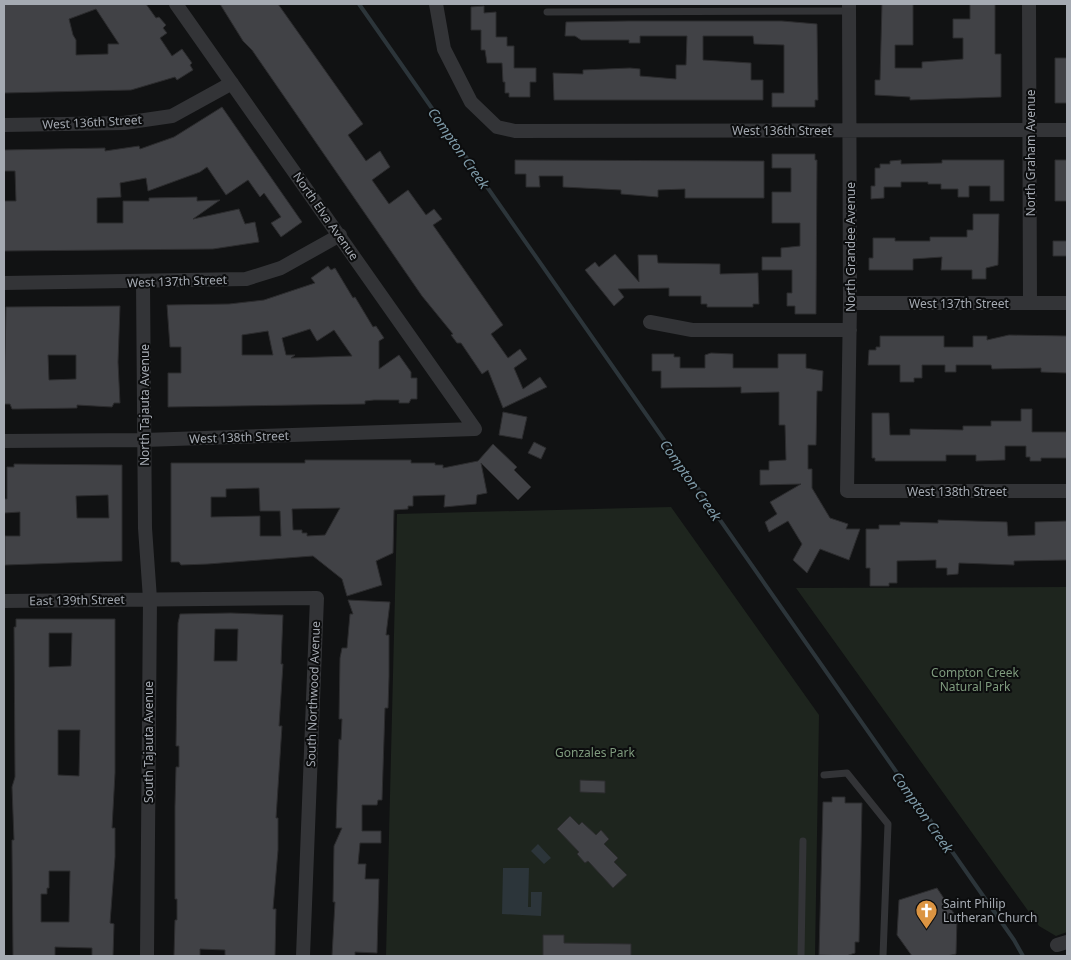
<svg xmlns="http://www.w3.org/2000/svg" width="1071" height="960" font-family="'Noto Sans',sans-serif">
<rect width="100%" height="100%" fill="#111213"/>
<path fill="#1e251e" d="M671 507 819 715 815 956H386L397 514Z
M1067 587V932L1056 936 1039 926 796 588Z"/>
<path fill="#2c353a" d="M538 844 551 858 544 864 531 851Z
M503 868H529L528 907H531V892H542L541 916 502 914Z"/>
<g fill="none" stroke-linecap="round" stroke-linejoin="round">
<path stroke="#2c353a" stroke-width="4" d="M359 4 1014 940 1023 956"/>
</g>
<path fill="#414246" stroke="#2c2c2e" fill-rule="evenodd" d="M4 4H146L156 18 159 17 166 25 163 28 167 33 160 38 172 56 182 49 192 63 190 65 193 70 177 80 175 77 131 90 4 93ZM96 9 119 44H108V54L76 55V40L73 35 69 19Z
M220 4H278L363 124 348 135 366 161 380 151 390 167 372 180 389 204 408 190 426 215 434 209 442 219 433 225 503 325 491 334 508 358 520 349 527 359 514 368 523 389 540 377 547 387 503 408 488 370 482 374 461 343H457L451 335 453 334 422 296 252 50 243 41Z
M882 4H913V45H895V68H922V62L963 59V38H953V19H970V4H995V54H1001V97L910 100V97L875 95V80H880Z
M484 6V13L496 12V37H507V46H514V68H536V82H530V97H509V93H505V82H503L502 63H487L485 50H481V30H471V7Z
M628 21H782L817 24 818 100H815V107H772V93H784V45L754 44 753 36H703V60L751 63V80H763V100H554L553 73 583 74V70L630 68 640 69V76L676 79V65H686L687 36H640V43H629V40H581L575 36H565L566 22Z
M1055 58H1067V103H1055Z
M222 107 302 222 281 237 271 223 281 217 264 193 260 197 248 180 226 195 207 167 200 172 148 191 146 178 120 183 121 197 97 198V223H123V201H149V198L197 197V201L220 200 193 219 239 209 245 224 255 222 259 242 213 249 4 251V201H16L15 171H4V150L105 148V151L139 146 140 149 174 137Z
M772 154H815V160H817L816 314H795V306H787V293H792V270H762V257H781V248L800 246V223H772V192H791V168H772Z
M515 160 764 161V198H685V189L658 190V197L621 194V190L563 187V176H539L540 187H526V174H515Z
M901 160V164L942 163V160H1004V201H990V186H969V197H958V189H941V184H928V182H901V187H884V198L871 199V186H875V168H880V164H890V161Z
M1055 160H1067V201H1055Z
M973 214H999L998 265 986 268V279H972V270H941L942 257 913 259V270H869V258H873V238H895V241H930V237H967V230H973Z
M1053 241H1067V256H1053Z
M615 254 639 282 638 255H657L658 263 720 264V274L758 273 759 304H753V307H707V304H701V296H669V288L618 289 624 297 614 306 585 270 595 262 599 267Z
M328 266 331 270 335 268 353 298 355 297 373 327 376 326 384 338 379 341V369L399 355 411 372V378H417V399H411L409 403H399V400H374L365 401V404L168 407V373H181V347H170L167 305 229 304 264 300 315 283 311 278ZM310 329 317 341 334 330 352 356 291 358 295 355H286L282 338ZM268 331 273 355H242V335Z
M120 306 118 362 120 403H114L112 407 77 405V408L19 409H12L10 404H4L6 307ZM48 355H76V379L49 380Z
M1009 335 1067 336V373L1041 372V368L992 369 991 365H956V372H945V365H922V378H914V382H900V365H868L869 350H876V347H880V336H944V347H973V336H987V340Z
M711 353 733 354V368H778V354H806V368L823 371 822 391H817L816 445H808V469H812V488L830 518 848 524 846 529H860L849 560 820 549 807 573 793 560 802 544 788 521 769 532 765 522 777 514 770 502 801 484 760 485V470H769V461L786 460 785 425H779V392L741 393V387L661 388V371H652V354H674V357H680V368H705V355Z
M1021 409H1032V432H1067V458H1041V461H1030V457H1026V446H1005V460L976 461V455H946V461H875V458H872V413H889L890 435H910V429L963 430V426H991V421H1021Z
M503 412 527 417 522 439 499 435Z
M534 442 546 448 541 459 528 453Z
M493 444 517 467 514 470 531 487 518 500 481 463 487 493 477 495 476 504 444 507 445 495 413 496V506H408V509L394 510 393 553 376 561 382 585 347 596 342 579 313 556 208 564 181 565 179 562H171V463H305V460H411V463H435V465H443V468L478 461ZM259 488 260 511H280L281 536H260V516L211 517V497H226V489ZM340 508 325 535 307 536V533H302V530H293L292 509Z
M14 464 122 465V561L5 565V536H20V512L4 513V499H7V467H14ZM108 495 109 518H77L76 496Z
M938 520 1007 522 1008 536 1035 535V522L1067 521V560L1014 561V565L959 563 958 574 947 575V568H936V560L897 561V583H889V586H870V568H866V529H879V525H900V522L938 523Z
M348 600 390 602 386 635H389V677L388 708H385L382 800H378L377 805H362V831H381V843H360L358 864H366L365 879H379L377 953 355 952V956H332L335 902H333L334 846 342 828H336L339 739 341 740 342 719H339L340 658 342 648H347L350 614H353Z
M231 613 283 615 281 664H283L279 726H282L276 818H278V850L273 909H276L275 956H228L225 955V950L200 949V956H174L175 920H177V899H175V806L176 767H179V746H176L178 623 180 614ZM215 629H238L237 661H214Z
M16 619H115V773L112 828H115V857L110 923 114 924 113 956H92V948L55 947V956H13L12 848V840H14L12 787 15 777 14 627H16ZM49 633H72L71 666 49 667ZM58 730H80L79 776 58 775ZM49 871H70L69 922H41V894H47V888H49Z
M580 780 605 781V793L580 792Z
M832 797H845V803H862L859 942H855V953L846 956 819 955 823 802H832Z
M570 816 579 825 582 822 596 835 601 830 609 839 604 844 618 858 614 862 627 875 613 888 588 861 585 863 577 854 579 852 557 829Z
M937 888 957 918 956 954 947 956H912L897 935 899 900Z
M543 935H564V943L631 944V956H543Z"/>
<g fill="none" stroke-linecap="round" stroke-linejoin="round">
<path stroke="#333437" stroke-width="7" d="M547 12 849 11
M824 775 847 773 888 824 883 956
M801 956 803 841"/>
<path stroke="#333437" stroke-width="14" d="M176 4 475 429
M436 4 444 49 471 102 497 127 515 131 1067 130
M849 4 850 303 847 491H1067
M1029 4 1030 303
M4 125 124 123 172 116 232 83
M143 282 145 528 150 599 147 956
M4 283 246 279 281 268 340 235
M850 303H1067
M650 322 692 330H850
M4 441 144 440 475 429
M4 601 317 598 303 956
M1057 945 1067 942"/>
</g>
<defs>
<symbol id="church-pin" viewBox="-11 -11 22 30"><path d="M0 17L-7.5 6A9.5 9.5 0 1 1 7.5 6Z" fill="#db9442" stroke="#0c0d0e"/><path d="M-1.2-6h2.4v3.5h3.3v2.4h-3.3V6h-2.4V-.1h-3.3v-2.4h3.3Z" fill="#fff"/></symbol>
</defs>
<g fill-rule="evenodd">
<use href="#church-pin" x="914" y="898" width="25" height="34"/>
</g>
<g text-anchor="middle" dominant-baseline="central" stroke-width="4" stroke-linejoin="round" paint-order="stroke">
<g font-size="12" fill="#a5aab2" stroke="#0c0d0e">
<text transform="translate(92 122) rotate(-3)">West 136th Street</text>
<text x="782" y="130">West 136th Street</text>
<text transform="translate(1030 153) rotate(-90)">North Graham Avenue</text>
<text transform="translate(326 216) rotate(55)">North Elva Avenue</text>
<text transform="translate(850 247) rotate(-90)">North Grandee Avenue</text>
<text transform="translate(177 281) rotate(-2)">West 137th Street</text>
<text x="959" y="303">West 137th Street</text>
<text transform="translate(144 405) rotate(-90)">North Tajauta Avenue</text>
<text transform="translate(239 437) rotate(-2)">West 138th Street</text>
<text x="957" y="491">West 138th Street</text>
<text transform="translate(77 600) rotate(-1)">East 139th Street</text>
<text transform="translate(313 694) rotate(-88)">South Northwood Avenue</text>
<text transform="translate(148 742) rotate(-90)">South Tajauta Avenue</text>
</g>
<g font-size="12" fill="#7f9b7e" stroke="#0c0d0e">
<text x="975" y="672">Compton Creek<tspan x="975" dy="14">Natural Park</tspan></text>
<text x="595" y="752">Gonzales Park</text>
</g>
<g font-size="12" fill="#a5aab2" stroke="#0c0d0e" text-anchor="start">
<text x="943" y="903">Saint Philip<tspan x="943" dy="14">Lutheran Church</tspan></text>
</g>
<g font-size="14" font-style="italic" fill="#7f9ba9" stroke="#0c0d0e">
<text transform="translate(459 148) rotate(55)">Compton Creek</text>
<text transform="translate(691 480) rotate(55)">Compton Creek</text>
<text transform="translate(923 812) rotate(55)">Compton Creek</text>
</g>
</g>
<rect width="1071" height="960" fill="none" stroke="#a5aab2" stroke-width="10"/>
</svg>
